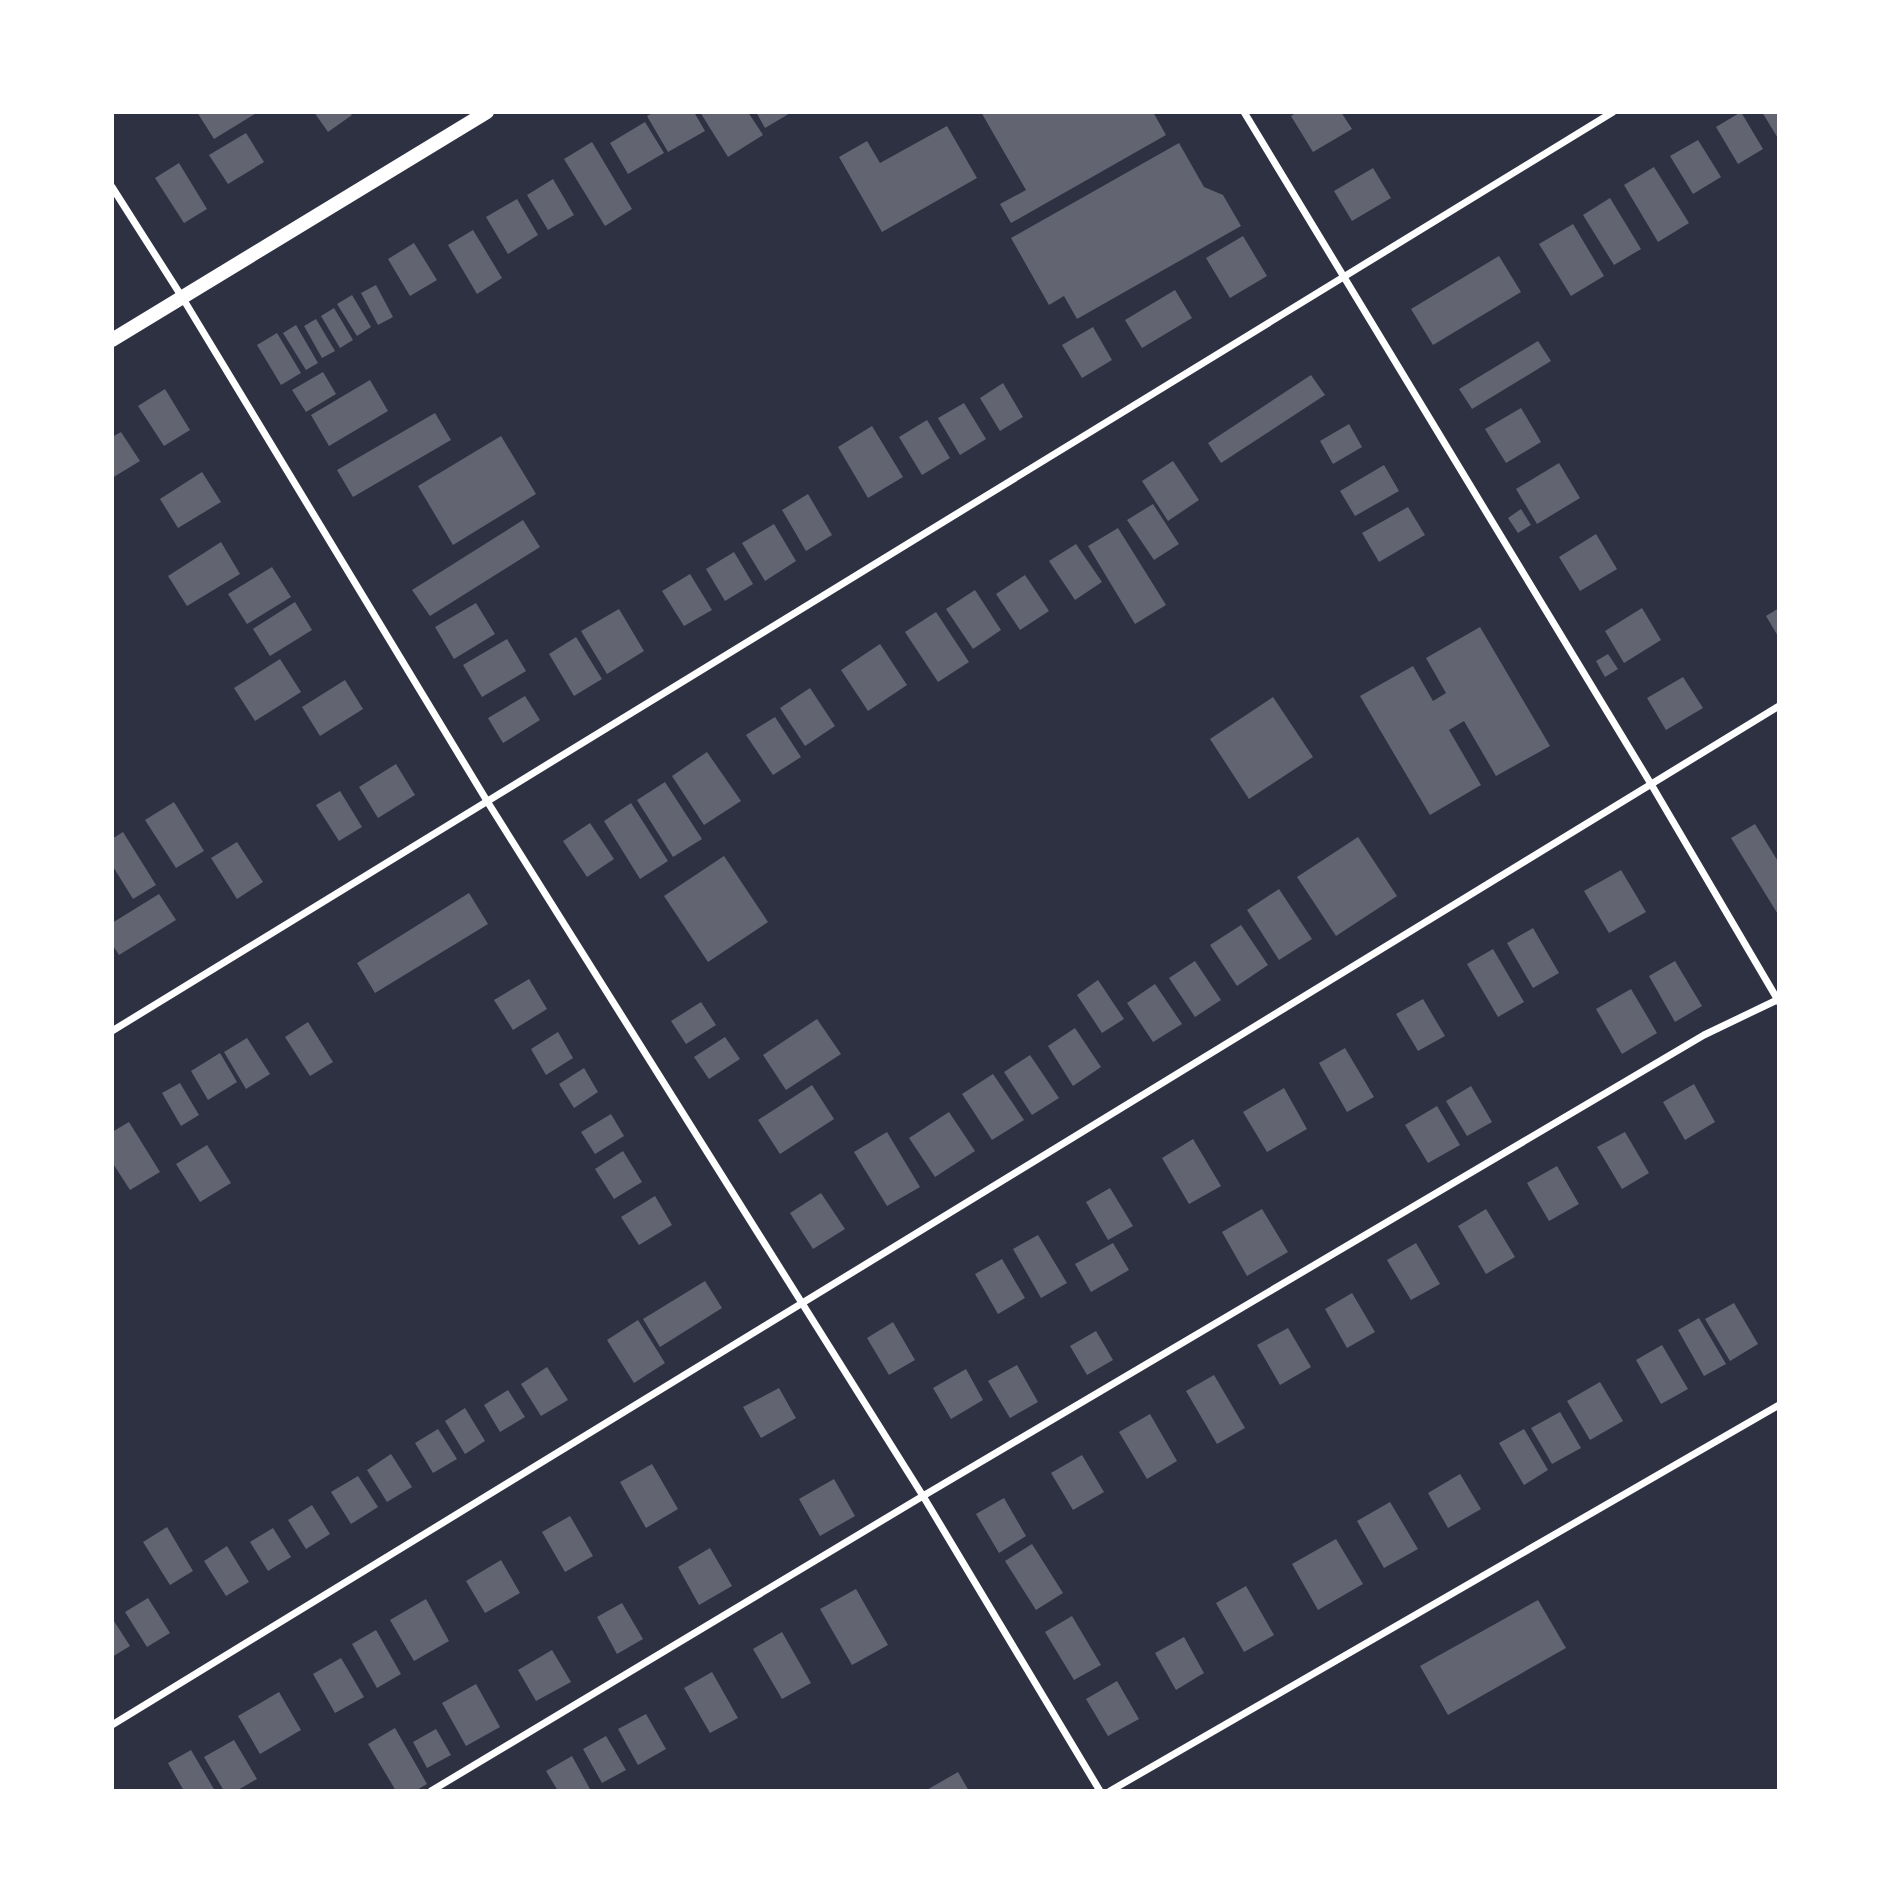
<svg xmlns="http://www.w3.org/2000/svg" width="1891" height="1903" font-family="'DM Sans',sans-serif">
<rect width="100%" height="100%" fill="#2d3142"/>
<path fill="#626471" d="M197 112H258L214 139Z
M314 112H349L352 115 328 132Z
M654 112H694L705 131 668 152 647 116Z
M700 112H748L763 135 728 157Z
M756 112H792L765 128Z
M981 112H1153L1166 135 1011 223 1000 204 1026 190Z
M1297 112H1341L1352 129 1313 152 1291 116Z
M1741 112 1763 149 1738 164 1716 127Z
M1762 112H1779V140Z
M645 122 664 153 628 174 610 143Z
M947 126 977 178 882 232 839 157 867 141 880 163Z
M246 133 264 162 228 184 209 155Z
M1698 140 1721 177 1693 194 1670 156Z
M592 142 632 209 605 226 564 159Z
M1179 143 1204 187 1223 195 1241 226 1077 319 1064 296 1049 305 1011 238Z
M179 163 207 209 184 223 155 178Z
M1654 167 1689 223 1658 242 1624 185Z
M1373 168 1391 198 1352 221 1334 191Z
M553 179 574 215 548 230 527 195Z
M1610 198 1641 249 1614 265 1583 215Z
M517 199 538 235 508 254 486 217Z
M1573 224 1604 276 1571 296 1539 244Z
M473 230 502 278 477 294 448 245Z
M1243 236 1267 276 1230 298 1206 258Z
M414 243 437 280 410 296 388 259Z
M1499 256 1521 292 1433 345 1411 309Z
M376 285 393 317 378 325 361 293Z
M1175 290 1192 318 1142 348 1125 320Z
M352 295 371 327 357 336 337 304Z
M334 308 353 340 340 348 321 316Z
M316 319 335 351 322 358 304 326Z
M296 325 318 363 306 370 283 333Z
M1093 327 1112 360 1082 378 1062 345Z
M277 333 301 373 281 385 257 345Z
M1538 341 1551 361 1472 409 1459 389Z
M323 372 336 394 306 412 292 390Z
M1311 375 1325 395 1221 463 1208 443Z
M370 380 388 411 329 446 311 415Z
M1003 383 1023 417 1000 431 980 398Z
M165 389 190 430 164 446 138 406Z
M964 403 986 439 960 455 938 418Z
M1521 408 1541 442 1506 463 1485 429Z
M435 413 451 440 353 497 337 470Z
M927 420 950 458 922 475 899 437Z
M1349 424 1362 447 1333 464 1320 441Z
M872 426 903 477 868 498 838 447Z
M121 432 140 461 112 478V437Z
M501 436 536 494 453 545 418 486Z
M1173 461 1199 500 1168 521 1142 481Z
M1559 463 1580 498 1537 524 1516 489Z
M1384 465 1399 491 1355 516 1340 491Z
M202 472 221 502 178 528 160 499Z
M808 494 832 535 806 551 782 510Z
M1153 504 1179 544 1154 560 1127 520Z
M1408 507 1425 535 1379 562 1362 533Z
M1521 509 1531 525 1518 533 1508 518Z
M523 520 540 547 430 616 412 590Z
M774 524 796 561 765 581 742 543Z
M1118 528 1166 605 1135 624 1088 546Z
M1596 534 1617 569 1580 591 1559 557Z
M221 542 240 574 187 606 168 576Z
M1076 544 1102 582 1075 600 1049 561Z
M734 552 753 584 725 601 706 569Z
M272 567 291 597 247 624 228 594Z
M690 574 712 610 684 626 662 591Z
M1025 575 1049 611 1020 630 996 594Z
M975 590 1001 630 973 649 946 609Z
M295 602 312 630 270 656 253 629Z
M476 603 495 634 454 659 435 627Z
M1642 608 1661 640 1624 663 1605 631Z
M1779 608V638L1766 616Z
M619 609 644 651 607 674 581 631Z
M936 612 969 662 938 682 905 632Z
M1480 627 1550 746 1496 776 1464 721 1449 730 1481 785 1430 815 1360 696 1413 666 1433 701 1446 693 1426 658Z
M576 637 602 679 574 696 549 654Z
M507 639 526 671 482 697 463 665Z
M880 644 907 685 868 711 841 670Z
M1608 654 1618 669 1605 677 1596 661Z
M280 659 301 692 255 721 234 688Z
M1683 677 1703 708 1666 730 1647 698Z
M345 680 363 709 320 736 302 707Z
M810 688 835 726 805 746 780 708Z
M525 696 540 720 503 743 488 718Z
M1273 697 1313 757 1249 799 1210 739Z
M775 717 801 757 773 775 746 735Z
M707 752 741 801 704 825 672 776Z
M396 764 415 795 378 818 359 787Z
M665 782 702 839 673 857 637 800Z
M340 791 362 827 339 841 316 805Z
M174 802 204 851 176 868 145 820Z
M631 803 668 861 640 879 604 821Z
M590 823 614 859 587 877 563 841Z
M1755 824 1779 863V916L1731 838Z
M123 832 156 885 133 899 112 865V839Z
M1358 837 1397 896 1336 936 1297 877Z
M237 842 263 882 237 899 211 858Z
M724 856 768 922 708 962 664 896Z
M1621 870 1646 912 1609 933 1584 891Z
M1279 889 1312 939 1279 960 1247 910Z
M469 893 488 924 375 993 357 963Z
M159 894 176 920 119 955 112 944V923Z
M1241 925 1268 965 1237 986 1210 945Z
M1533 928 1559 973 1533 988 1507 943Z
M1493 949 1524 1002 1498 1017 1467 964Z
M1195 961 1221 1000 1195 1017 1169 978Z
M1675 961 1702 1006 1675 1022 1649 976Z
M529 979 547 1009 513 1030 494 1000Z
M1098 980 1124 1019 1102 1033 1077 995Z
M1155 984 1182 1024 1153 1042 1127 1003Z
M1631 989 1657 1033 1622 1054 1596 1009Z
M1423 999 1445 1036 1418 1051 1396 1014Z
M701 1002 716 1025 686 1044 671 1021Z
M817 1019 841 1054 786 1090 763 1055Z
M308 1022 333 1062 310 1076 285 1037Z
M1075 1028 1101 1067 1073 1086 1048 1046Z
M558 1032 573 1058 546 1075 531 1049Z
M725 1037 740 1059 709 1079 694 1057Z
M247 1038 270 1074 246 1089 224 1052Z
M1345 1048 1374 1097 1347 1112 1319 1063Z
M220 1053 237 1082 208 1100 191 1071Z
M1030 1055 1059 1098 1032 1115 1004 1072Z
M584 1068 598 1092 574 1108 559 1084Z
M993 1074 1024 1120 992 1140 962 1094Z
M180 1083 199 1115 181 1126 162 1093Z
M1694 1084 1715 1122 1685 1140 1663 1102Z
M812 1085 834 1119 780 1154 758 1120Z
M1471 1086 1492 1122 1467 1136 1446 1101Z
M1284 1088 1307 1129 1267 1152 1243 1112Z
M1437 1106 1460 1145 1428 1163 1405 1125Z
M949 1112 975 1151 935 1177 909 1138Z
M611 1114 624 1136 595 1154 581 1132Z
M129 1122 160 1172 130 1190 112 1162V1132Z
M887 1132 920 1187 887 1206 854 1152Z
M1625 1132 1649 1173 1622 1189 1597 1147Z
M1193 1139 1221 1186 1189 1204 1162 1158Z
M207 1145 231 1183 200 1202 176 1164Z
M623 1151 642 1182 614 1199 595 1169Z
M1557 1166 1579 1204 1549 1221 1527 1183Z
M1110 1188 1133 1226 1108 1240 1086 1202Z
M821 1193 845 1229 813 1249 790 1213Z
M655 1196 672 1225 639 1245 621 1217Z
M1262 1209 1288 1252 1247 1276 1222 1232Z
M1486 1209 1515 1257 1486 1274 1458 1226Z
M1038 1235 1067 1283 1041 1298 1013 1249Z
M1113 1243 1129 1270 1091 1292 1075 1264Z
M1416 1243 1440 1284 1411 1300 1387 1260Z
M1002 1259 1025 1298 998 1314 975 1274Z
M705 1281 722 1308 660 1347 643 1319Z
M1352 1293 1375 1332 1347 1348 1325 1309Z
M1734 1303 1758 1344 1730 1361 1705 1319Z
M1699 1318 1726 1364 1704 1376 1678 1330Z
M638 1320 665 1363 634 1383 607 1340Z
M893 1322 915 1360 889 1375 867 1338Z
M1288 1328 1311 1367 1280 1385 1257 1345Z
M1096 1331 1113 1360 1087 1375 1070 1346Z
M1662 1345 1688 1389 1661 1404 1636 1360Z
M1017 1365 1038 1402 1010 1418 988 1381Z
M547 1367 568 1400 541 1416 521 1384Z
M966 1369 983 1400 951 1419 933 1388Z
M1214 1375 1245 1428 1217 1444 1186 1391Z
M1600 1382 1623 1421 1590 1440 1567 1401Z
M779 1388 796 1418 761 1438 743 1407Z
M508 1390 525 1417 500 1432 484 1405Z
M465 1408 485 1441 465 1454 445 1421Z
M1560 1412 1581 1448 1552 1464 1531 1428Z
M1150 1414 1177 1461 1147 1479 1119 1432Z
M438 1429 457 1459 433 1473 415 1443Z
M1524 1429 1548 1470 1524 1485 1499 1443Z
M391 1454 412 1487 387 1502 367 1470Z
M1082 1455 1104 1492 1073 1510 1051 1473Z
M652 1464 678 1509 646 1528 620 1482Z
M1460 1474 1481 1509 1448 1528 1428 1493Z
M358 1476 378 1507 351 1524 331 1492Z
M834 1479 855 1516 820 1536 799 1499Z
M1004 1498 1026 1536 999 1553 976 1514Z
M1390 1502 1418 1549 1384 1568 1357 1521Z
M312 1505 330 1534 306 1549 288 1520Z
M570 1516 593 1556 565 1572 542 1532Z
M167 1527 193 1571 170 1585 143 1542Z
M273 1528 291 1557 268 1571 250 1542Z
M1336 1539 1363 1584 1318 1610 1292 1564Z
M1032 1544 1063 1593 1036 1610 1005 1561Z
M227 1546 249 1582 226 1596 204 1561Z
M710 1548 732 1586 699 1605 678 1567Z
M501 1560 520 1593 485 1613 466 1581Z
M1246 1586 1274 1635 1244 1652 1216 1603Z
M856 1589 888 1645 852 1665 820 1609Z
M148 1598 170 1633 147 1647 125 1612Z
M426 1599 449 1641 414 1661 390 1620Z
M1538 1600 1566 1648 1448 1715 1420 1666Z
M622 1603 643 1639 617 1654 597 1617Z
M1072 1616 1101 1665 1074 1680 1045 1632Z
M112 1618 130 1646 112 1657Z
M376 1630 401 1674 377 1688 352 1644Z
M782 1632 811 1683 782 1699 753 1649Z
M1184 1637 1204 1673 1176 1690 1155 1653Z
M552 1650 571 1682 536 1701 518 1670Z
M341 1658 364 1697 335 1713 313 1674Z
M712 1672 738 1718 710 1733 684 1688Z
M1117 1681 1139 1719 1108 1736 1086 1699Z
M476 1684 500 1727 466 1746 442 1703Z
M279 1692 301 1730 260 1754 238 1716Z
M646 1714 666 1749 638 1765 618 1729Z
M395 1728 427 1784 415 1791H396L368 1744Z
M436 1729 451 1755 427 1768 413 1742Z
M606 1736 626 1770 602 1783 583 1749Z
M234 1740 257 1779 236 1791H224L204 1757Z
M191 1750 215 1791H184L168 1763Z
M572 1756 591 1791H558L546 1771Z
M958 1772 969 1791H925Z"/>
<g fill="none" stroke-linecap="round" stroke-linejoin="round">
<path stroke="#fff" stroke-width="7" d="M1244 112 1651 784 1779 1002
M112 187 182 297 487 801 923 1496 1100 1791
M112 1031 1613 112
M112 1725 1779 706
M431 1791 923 1496 1704 1035 1777 1000
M1110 1791 1779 1405"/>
<path stroke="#fff" stroke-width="14" d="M112 340 487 112"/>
</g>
<rect width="1891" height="1903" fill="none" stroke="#ffffff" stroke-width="228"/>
</svg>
